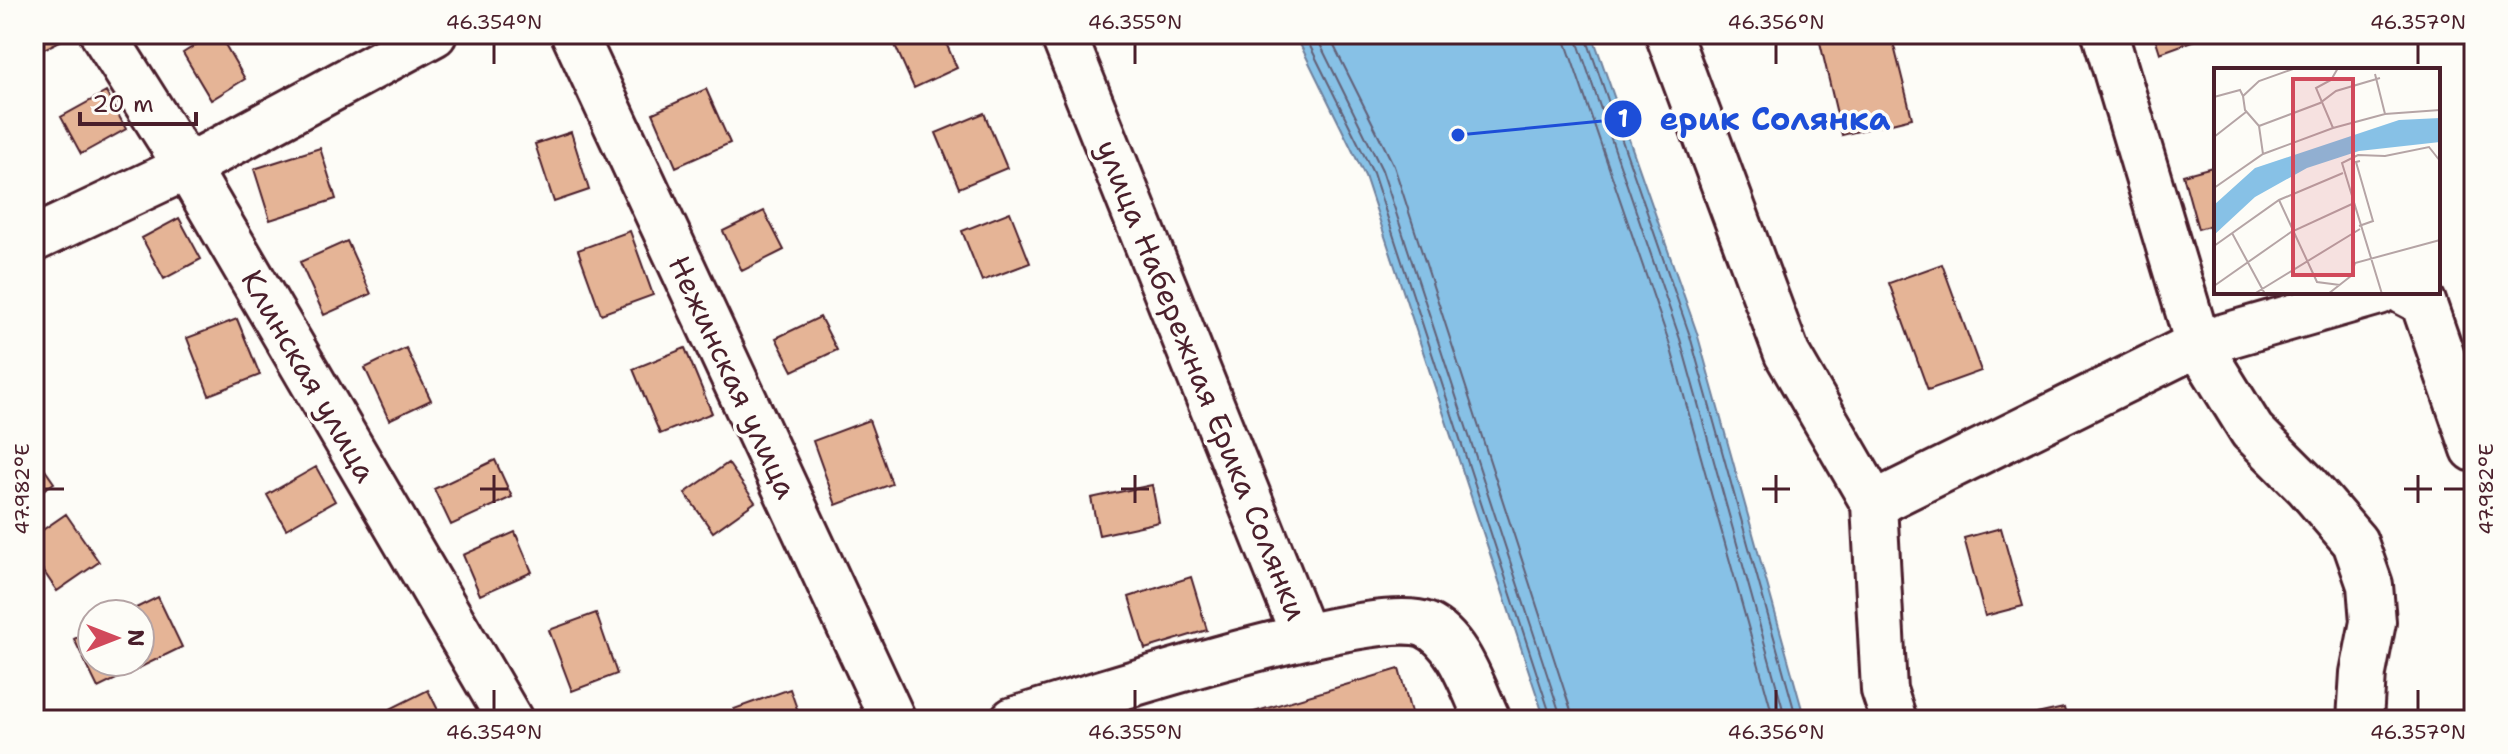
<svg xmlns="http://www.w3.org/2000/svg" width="2508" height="754" font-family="'Shantell Sans',sans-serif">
<rect width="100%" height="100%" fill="#fdfcf7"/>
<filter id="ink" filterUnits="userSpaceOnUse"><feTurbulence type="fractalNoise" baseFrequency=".0125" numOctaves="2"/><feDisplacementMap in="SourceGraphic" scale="16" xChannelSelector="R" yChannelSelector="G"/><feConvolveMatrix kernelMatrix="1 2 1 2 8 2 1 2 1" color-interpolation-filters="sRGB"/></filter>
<g filter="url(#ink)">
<path fill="#87c1e6" stroke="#6f809b" stroke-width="2" d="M1295 34H1592L1697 333 1805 720H1545L1365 176Z"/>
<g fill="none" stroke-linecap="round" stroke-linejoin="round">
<path stroke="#626076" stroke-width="2" d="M1304 34 1373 173 1552 720
M1315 34 1382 170 1562 720
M1328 34 1394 166 1574 720
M1563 34 1669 342 1774 720
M1575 34 1680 339 1786 720
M1585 34 1690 336 1797 720"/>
</g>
<path fill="#e5b496" stroke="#4a1f2b" stroke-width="2" d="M34 34H61L64 39 34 54Z
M213 34H219L245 79 211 100 183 53Z
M890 34H942L957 68 914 88Z
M1818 34H1891L1912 118 1842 135Z
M2154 34H2212L2160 53Z
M706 89 730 143 676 167 653 113Z
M106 92 126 129 81 154 61 117Z
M984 113 1007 168 959 188 936 133Z
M571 132 589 190 554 202 535 144Z
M320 148 336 199 270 220 254 169Z
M2216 166V224L2198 229 2183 175Z
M764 211 784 250 742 271 723 231Z
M1010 212 1030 263 982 281 962 231Z
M179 218 201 259 164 279 142 238Z
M630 231 653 295 601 314 578 250Z
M347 241 371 294 324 315 300 262Z
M1942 264 1981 371 1928 390 1889 283Z
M820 317 837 350 793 371 776 338Z
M237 319 260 375 209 395 187 338Z
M406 348 431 400 389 420 365 368Z
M685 348 712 413 660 434 633 369Z
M869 420 892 484 836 505 813 441Z
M34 454 54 483 34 496Z
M495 460 512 497 451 525 434 489Z
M728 463 755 502 713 532 685 493Z
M316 467 335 501 286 529 267 495Z
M1152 485 1159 522 1099 535 1091 498Z
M66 514 99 562 57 591 34 557V536Z
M2001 528 2023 606 1985 616 1964 538Z
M515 532 532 572 480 595 463 555Z
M1191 577 1207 630 1145 649 1129 597Z
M158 597 182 647 98 688 74 639 92 630V662H140V614H124Z
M596 613 617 674 572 691 549 630Z
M1399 669 1413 720H1227Z
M790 689 801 720H738L734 709Z
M428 690 443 720H370V719Z
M2064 708 2067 720H2014V719Z"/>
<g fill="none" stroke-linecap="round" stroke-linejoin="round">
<defs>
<path id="minor" d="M103 34 187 167 510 720
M574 34 893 720
M1063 34 1304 636
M1668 34 1787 354 1874 504 1884 690 1894 720
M2105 34 2198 344 2252 431 2307 486 2355 542 2370 585 2373 622 2363 673 2360 720
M34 239 187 167 434 34
M2404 292 2423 302 2474 449
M1874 504 2198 344 2379 292
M1013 720C1083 700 1373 603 1426 625 1459 640 1473 689 1488 720"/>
</defs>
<use href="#minor" stroke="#4a1f2b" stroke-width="50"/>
<use href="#minor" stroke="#fdfcf7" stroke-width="44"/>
</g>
</g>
<path fill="none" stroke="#4a1f2b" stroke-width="3" d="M494 44V64M1135 44V64M1776 44V64M2418 44V64M494 475V503M1135 475V503M1776 475V503M2418 475V503M44 489H64M480 489H508M1121 489H1149M1762 489H1790M2404 489H2432M2444 489H2464M494 690V710M1135 690V710M1776 690V710M2418 690V710"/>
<g text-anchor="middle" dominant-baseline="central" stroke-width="7" stroke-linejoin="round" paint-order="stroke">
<g font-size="30" fill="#4a1f2b" stroke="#fdfcf7">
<text transform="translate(309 376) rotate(60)">Клинская улица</text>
<text transform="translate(733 377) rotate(65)">Нежинская улица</text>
<text transform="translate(1202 380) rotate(68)">улица Набережная Ерика Солянки</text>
</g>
</g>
<g transform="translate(2214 68)">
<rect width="226" height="226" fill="#fdfcf7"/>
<path d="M226 50V74L145 83 93 100 41 129 0 167V137L41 100 185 52Z" fill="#87c1e6"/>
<path fill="none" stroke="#b5a4a5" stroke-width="2" d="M161 6 171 46M29 28 31 42 45 58 49 86M0 29 26 22 29 28 45 13 82 0M45 58 106 35 122 23 166 10M119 60 102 20 117 12 124 0M0 69 32 44M0 120 49 86 119 60 171 46 226 42M65 132 103 214 126 217M145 158 159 153 142 94 146 93M18 165 51 226M0 178 65 132 129 105M0 218 77 164 138 136M40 226 146 161M114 226 137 208 141 195 226 172M168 226 128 95 144 87 171 88 215 79 226 93"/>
<path fill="#d1495b" fill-opacity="0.15" stroke="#d1495b" stroke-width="4" d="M79 11H139V207H79Z"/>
<rect width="226" height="226" fill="none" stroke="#4a1f2b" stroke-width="4"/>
</g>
<path fill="none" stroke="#1d4ed8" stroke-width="3" d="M1458 135L1623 119"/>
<g fill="#1d4ed8" stroke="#fdfcf7" stroke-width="3">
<circle cx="1458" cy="135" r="8"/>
<circle cx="1623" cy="119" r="20"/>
</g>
<g font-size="24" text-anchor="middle" font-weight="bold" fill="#fff">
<text x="1623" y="127">1</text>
</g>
<g font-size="32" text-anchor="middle" font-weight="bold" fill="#1d4ed8" stroke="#fdfcf7" stroke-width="7" stroke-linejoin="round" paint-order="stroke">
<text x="1775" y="130">ерик Солянка</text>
</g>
<rect width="2508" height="754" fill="none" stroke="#fdfcf7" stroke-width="88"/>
<g transform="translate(116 638) rotate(90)"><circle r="38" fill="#fdfcf7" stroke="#b5a4a5" stroke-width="2"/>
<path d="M0-6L14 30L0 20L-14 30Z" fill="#d1495b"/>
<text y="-12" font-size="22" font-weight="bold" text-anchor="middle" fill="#4a1f2b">N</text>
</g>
<path d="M80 112v12h116v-12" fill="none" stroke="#4a1f2b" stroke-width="4"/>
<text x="92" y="112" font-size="24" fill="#4a1f2b" stroke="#fdfcf7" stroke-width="6" paint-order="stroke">20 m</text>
<rect x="44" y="44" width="2420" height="666" fill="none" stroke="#4a1f2b" stroke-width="3"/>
<g font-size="20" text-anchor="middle" fill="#4a1f2b">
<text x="494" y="29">46.354°N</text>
<text x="1135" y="29">46.355°N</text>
<text x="1776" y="29">46.356°N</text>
<text x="2418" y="29">46.357°N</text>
<text transform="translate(2486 489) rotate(-90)" y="7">47.982°E</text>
<text transform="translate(22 489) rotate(-90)" y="7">47.982°E</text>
<text x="494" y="739">46.354°N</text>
<text x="1135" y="739">46.355°N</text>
<text x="1776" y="739">46.356°N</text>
<text x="2418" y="739">46.357°N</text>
</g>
</svg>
